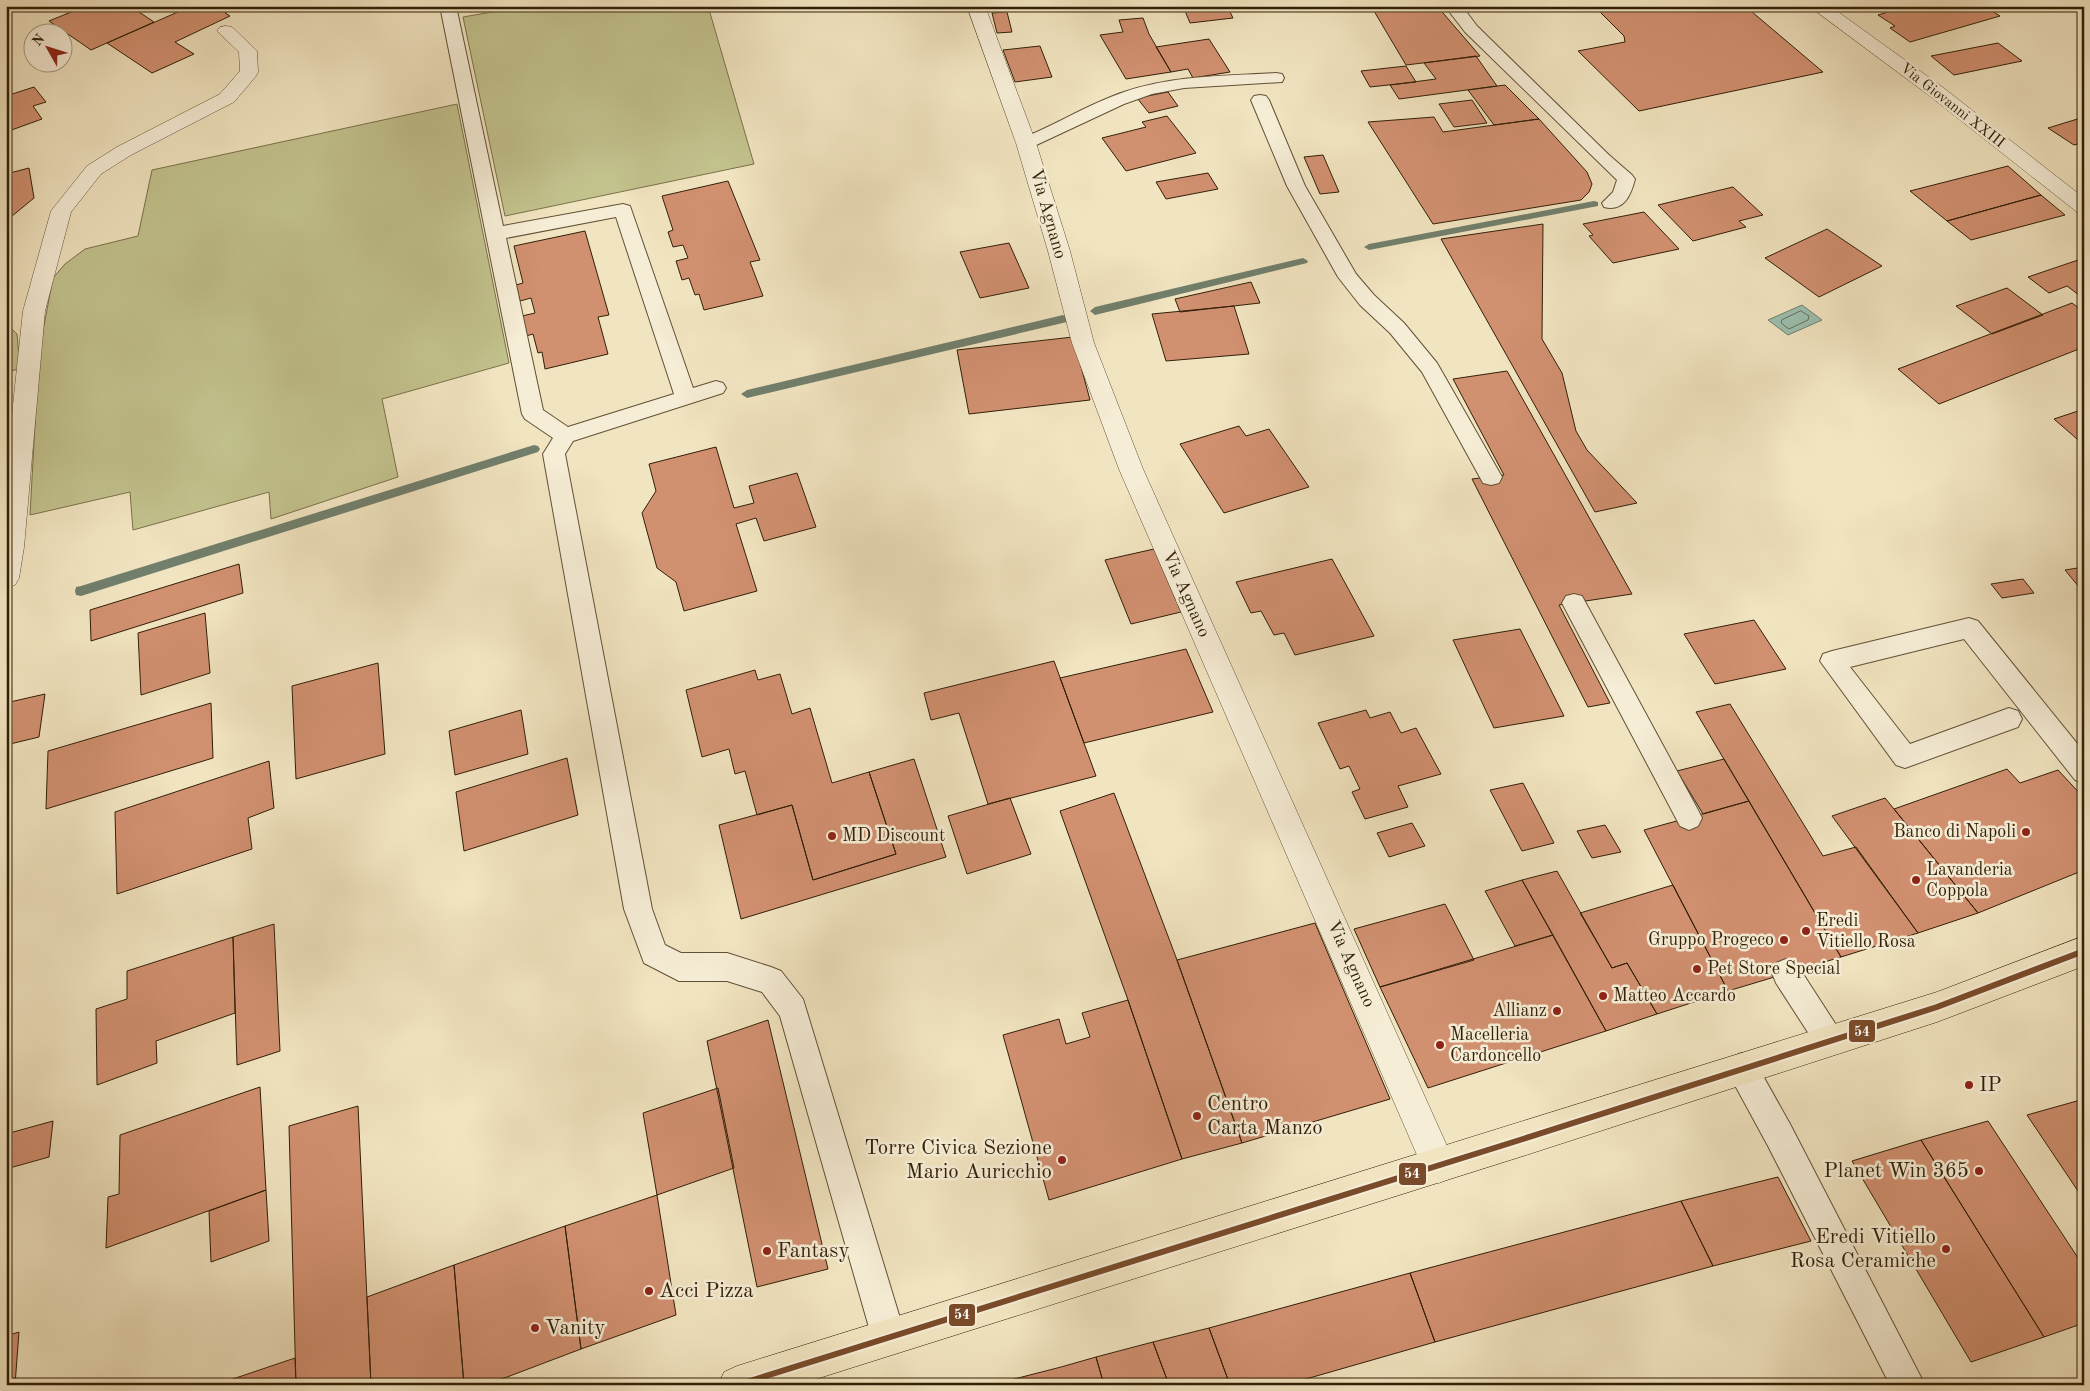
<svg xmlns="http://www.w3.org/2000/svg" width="2090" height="1391" font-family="'Old Standard TT',serif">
<rect width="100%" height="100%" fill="#f1e4c0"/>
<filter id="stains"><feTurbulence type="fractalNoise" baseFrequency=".004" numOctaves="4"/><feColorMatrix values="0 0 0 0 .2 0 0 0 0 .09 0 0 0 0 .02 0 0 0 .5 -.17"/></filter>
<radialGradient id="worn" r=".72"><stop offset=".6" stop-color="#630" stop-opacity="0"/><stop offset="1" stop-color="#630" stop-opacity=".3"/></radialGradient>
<path fill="#c2c28d" stroke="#7a704a" d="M527 6H708L754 164 505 216 463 17Z
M457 104 509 363 382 399 398 477 271 519 269 492 133 530 130 492 30 515 39 352 53 278 65 264 85 249 138 236 152 170Z
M6 323 17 334 20 369 6 372Z"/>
<path fill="#9bbfaf" stroke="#717f6c" d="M1802 305 1822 320 1788 335 1768 320Z"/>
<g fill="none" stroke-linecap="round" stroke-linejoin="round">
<path stroke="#666f5b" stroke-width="1" d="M1801 311 1809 316 1808 320 1789 329 1781 323 1782 320Z"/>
<path fill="#717f6c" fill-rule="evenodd" d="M1594 201 1598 202V206L1369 250 1364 247 1369 244Z
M1303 258 1308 261 1307 263 1095 315 1090 311 1095 307Z
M1063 315 1069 319 1067 322 747 398 741 394 747 390Z
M534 445 538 446 540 449 538 452 81 596 76 595 75 591 76 587 81 586Z"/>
</g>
<path fill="#d19070" stroke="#311f07" d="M71 6H130L154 22 91 50 49 21 76 10Z
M185 6H241L225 13 230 16 175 42 194 54 152 73 107 43 187 8Z
M1183 6H1227L1233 18 1190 23Z
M1371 6H1437L1480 56 1406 65Z
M1594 6H1745L1823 72 1639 111 1578 51 1625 42 1624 36Z
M1908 6H1984L2000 16 1910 42 1890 28 1895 26 1878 15Z
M1007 12 1012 32 997 33 992 13Z
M1143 18 1149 34 1171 72 1126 79 1100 35 1123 32 1119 20Z
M1209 39 1230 72 1193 78 1188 69 1171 72 1156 47Z
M1998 43 2022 61 1954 75 1931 56Z
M1040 46 1052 77 1015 82 1003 50Z
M1476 56 1497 86 1399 99 1390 85 1436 79 1424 63Z
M1406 66 1416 82 1370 87 1361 71Z
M1505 85 1539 119 1494 125 1468 90Z
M34 87 46 102 33 106 42 119 6 132V96Z
M1168 92 1178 106 1149 113 1137 98Z
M1472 100 1487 123 1454 127 1439 104Z
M1167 116 1196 153 1126 171 1102 138 1146 127 1142 122Z
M1434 117 1443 132 1539 119 1587 172 1592 184 1589 192 1581 200 1433 224 1368 122Z
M2084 117V142L2074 145 2048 128Z
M1323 155 1339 192 1320 194 1304 157Z
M2008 166 2041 195 1947 221 1910 191Z
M29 168 34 198 6 221V174Z
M1208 173 1218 189 1166 199 1156 182Z
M728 181 760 260 750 262 763 296 704 310 699 294 695 295 689 278 682 280 676 261 688 258 683 245 673 247 668 232 673 230 662 196Z
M1733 187 1763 215 1739 221 1746 227 1693 241 1658 205Z
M2041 195 2065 215 1971 240 1947 221Z
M1644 212 1679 249 1613 263 1589 236 1593 235 1583 224Z
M1543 224 1542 339 1562 373 1576 431 1587 450 1637 503 1595 512 1441 239Z
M1827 229 1882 266 1819 297 1765 258Z
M585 231 609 315 598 317 608 354 545 369 542 352 538 353 533 334 526 336 522 316 535 313 531 298 520 301 516 285 523 283 514 246Z
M1009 243 1029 288 980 298 960 252Z
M2084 258V293L2079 295 2067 286 2049 293 2028 277Z
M1251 282 1260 303 1180 312 1175 299Z
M2007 288 2043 315 1992 334 1956 306Z
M2072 303 2084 312V347L1939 404 1898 369Z
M1234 306 1249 354 1166 361 1152 314Z
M1073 337 1090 400 969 414 957 350Z
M1507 371 1632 594 1559 605 1610 703 1588 707 1472 479 1504 475 1453 379Z
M2084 409V445L2054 419Z
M1239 426 1246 436 1269 429 1309 487 1224 513 1180 444Z
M716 447 734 508 754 503 749 486 797 473 816 527 764 541 756 518 736 524 757 591 684 611 676 582 657 568 642 513 656 491 649 464Z
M1154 549 1181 612 1131 624 1105 560Z
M1332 559 1374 636 1295 655 1284 633 1274 635 1261 611 1251 613 1236 582Z
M239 564 243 593 91 641 90 610Z
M2084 567V586L2079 587 2065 570Z
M2023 579 2034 593 2002 598 1991 584Z
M205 613 210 673 141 695 138 633Z
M1754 620 1786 669 1715 684 1684 634Z
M1520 629 1564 716 1494 728 1453 640Z
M1186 649 1213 712 1084 743 1060 678Z
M1054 661 1096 776 988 804 959 713 931 720 924 693Z
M378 663 385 754 296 779 292 686Z
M755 670 758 680 780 674 792 714 810 708 832 783 869 772 896 854 813 880 792 805 757 815 745 771 735 774 729 749 702 757 686 690Z
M45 694 39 737 6 745 10 702Z
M211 703 213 758 46 809 48 751Z
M1730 704 1823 856 1856 847 1918 933 1841 957 1696 712Z
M521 710 528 754 455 775 449 731Z
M1366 710 1370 718 1390 712 1401 733 1416 728 1441 774 1398 786 1408 807 1365 819 1352 792 1360 789 1349 766 1340 769 1318 723Z
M567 758 578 815 464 851 456 792Z
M914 759 946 857 741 919 719 825 792 805 813 880 896 854 869 772Z
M1724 759 1749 801 1703 814 1677 771Z
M269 761 274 808 248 818 252 849 117 894 115 812Z
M2007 769 2020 783 2058 770 2084 798V870L1978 913 1894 809Z
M1523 783 1554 843 1522 851 1490 790Z
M1114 793 1177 960 1242 1143 1182 1159 1128 1000 1060 811Z
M1010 798 1031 854 967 874 948 816Z
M1885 798 1894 809 1978 913 1918 933 1832 816Z
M1749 801 1841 957 1728 991 1644 830Z
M1412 823 1425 846 1389 857 1377 833Z
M1605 825 1621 852 1592 858 1577 831Z
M1557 871 1612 968 1627 963 1657 1014 1606 1031 1522 880Z
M1522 880 1553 935 1515 946 1485 891Z
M1673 885 1728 991 1657 1014 1627 963 1612 968 1580 913Z
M1445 904 1474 960 1380 987 1354 929Z
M1315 923 1390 1099 1242 1143 1177 960Z
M274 924 280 1051 237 1065 233 937Z
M1553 935 1606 1031 1428 1088 1380 987Z
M233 937 235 1013 156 1041 157 1063 97 1085 96 1009 127 999V971Z
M1128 1000 1182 1159 1049 1200 1003 1035 1059 1019 1066 1044 1090 1037 1082 1013Z
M768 1020 828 1269 757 1287 707 1041Z
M260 1087 266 1190 106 1248 108 1197 119 1194 120 1135Z
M718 1088 734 1168 657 1195 643 1113Z
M2084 1099V1200L2027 1115Z
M358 1106 371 1385H296L289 1126Z
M53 1121 49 1157 6 1169V1134Z
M1988 1121 2084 1267V1323L2044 1337 1921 1140Z
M1921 1140 2044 1337 1971 1362 1852 1161Z
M1778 1177 1811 1241 1713 1266 1681 1201Z
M266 1190 269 1241 211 1262 209 1211Z
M657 1195 676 1315 581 1349 565 1226Z
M1681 1201 1713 1266 1435 1342 1410 1273Z
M565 1226 581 1349 486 1385H464L454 1265Z
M454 1265 464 1385H371L367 1297Z
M1410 1273 1435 1342 1285 1385H1230L1209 1328Z
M1209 1328 1230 1385H1169L1153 1342Z
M19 1332 15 1385H6V1336Z
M1153 1342 1169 1385H1104L1096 1357Z
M1096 1357 1104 1385H991L1061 1367Z
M295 1358 296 1385H215Z"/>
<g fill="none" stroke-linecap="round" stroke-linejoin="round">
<defs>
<path id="service" d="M440 6H456L503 226 623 204 630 206 693 388 716 381 723 383 726 388 723 393 573 441 565 454 652 909 665 945 681 953H727L771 967 781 971 803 999 906 1338 901 1350 889 1355 877 1350 872 1338 780 1016 762 992 727 981H679L644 963 624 909 543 454 553 438 525 419 522 414ZM616 217 674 394 568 427 543 410 506 238Z
M1445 6H1462L1477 26 1609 155 1632 175 1635 179C1631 195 1624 212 1604 207L1602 203 1613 192 1617 180 1465 32Z
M1276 73 1282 74 1284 78 1282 82 1184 88 1152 94 1124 104 1032 147 1026 148 1020 147 1017 143 1020 139C1056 125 1088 104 1124 92 1173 75 1225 76 1276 73Z
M1260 95 1266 96 1269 100 1305 186 1356 274 1374 295 1404 323 1437 363 1502 477 1499 483 1491 485 1483 483 1422 372 1390 333 1360 305 1338 277 1287 186 1251 100 1254 96Z
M1574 594 1582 596 1698 810 1702 818 1698 826 1689 830 1680 826 1562 603 1566 596Z
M1969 618 1978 621 2084 752V783L2075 780 1964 639 1850 667 1910 744 2009 708 2018 711 2022 719 2018 727 1905 768 1896 765 1820 661 1823 654 1832 651Z
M1786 959 1796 963 1840 1031 1845 1041 1840 1051 1830 1055 1820 1051 1776 983 1772 973 1776 963Z
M1742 1053 1753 1058 1790 1124 1925 1385H1890L1768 1146 1731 1078 1727 1068 1731 1058Z"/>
<path id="minor" d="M967 6H985L1036 143 1070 251 1094 343 1143 469 1456 1166 1451 1178 1439 1183 1427 1178 1119 469 1072 343 1048 251 1016 143Z
M1809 6H1830L1945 89 2084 198V214L2077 212 1931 97Z
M226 26 232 27 257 51 258 72 256 76 234 102 131 155 101 174 71 212 45 311 24 547 19 578 15 585 6 588V471L23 311 51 211 87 166 117 147 220 94 240 71 239 52 217 31 220 27Z"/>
<path id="primary" d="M2084 936V966L1937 1022 1523 1156 797 1385H718L724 1372 737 1366 1937 992Z"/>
</defs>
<use href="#service" stroke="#615035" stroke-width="2"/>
<use href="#minor" stroke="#615035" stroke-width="1"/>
<use href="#primary" stroke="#311f07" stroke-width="1"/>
<use href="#service" fill="#f6edd6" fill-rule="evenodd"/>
<use href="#minor" fill="#f6edd6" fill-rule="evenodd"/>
<use href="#primary" fill="#f1e4c0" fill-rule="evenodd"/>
<defs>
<path id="bus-1" d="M737 1385 1523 1139 1937 1007 2084 951"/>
</defs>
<use href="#bus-1" stroke="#f6edd6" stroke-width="10"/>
<use href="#bus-1" stroke="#7a4b2a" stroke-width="6"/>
</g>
<g fill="#8f2418" stroke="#f6edd6" stroke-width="2">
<circle cx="2026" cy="832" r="5"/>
<circle cx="832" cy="836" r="5"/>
<circle cx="1916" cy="880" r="5"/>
<circle cx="1806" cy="931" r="5"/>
<circle cx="1784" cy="940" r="5"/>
<circle cx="1697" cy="969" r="5"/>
<circle cx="1603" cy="996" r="5"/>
<circle cx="1557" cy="1011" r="5"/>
<circle cx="1440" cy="1045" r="5"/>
<circle cx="1969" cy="1085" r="5"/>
<circle cx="1197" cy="1116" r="5"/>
<circle cx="1062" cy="1160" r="5"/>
<circle cx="1979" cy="1171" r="5"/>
<circle cx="1946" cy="1249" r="5"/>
<circle cx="767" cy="1251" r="5"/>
<circle cx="649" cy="1291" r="5"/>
<circle cx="535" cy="1328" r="5"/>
</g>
<g text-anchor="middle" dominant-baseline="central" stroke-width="5" stroke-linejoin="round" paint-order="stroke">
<g font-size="15" fill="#311f07" stroke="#f6edd6">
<text transform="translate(1952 106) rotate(38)">Via Giovanni XXIII</text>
</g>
<g font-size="18" fill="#311f07" stroke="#f6edd6">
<text transform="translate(1048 214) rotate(74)">Via Agnano</text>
<text transform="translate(1186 594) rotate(66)">Via Agnano</text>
<text transform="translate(1351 964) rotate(66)">Via Agnano</text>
</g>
<g font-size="18" fill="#311f07" stroke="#f6edd6" text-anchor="start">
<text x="2016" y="832" text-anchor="end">Banco di Napoli</text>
<text x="842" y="836">MD Discount</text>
<text x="1926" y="870">Lavanderia<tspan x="1926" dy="21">Coppola</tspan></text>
<text x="1816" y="921">Eredi<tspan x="1816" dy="21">Vitiello Rosa</tspan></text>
<text x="1774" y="940" text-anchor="end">Gruppo Progeco</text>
<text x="1707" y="969">Pet Store Special</text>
<text x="1613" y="996">Matteo Accardo</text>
<text x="1547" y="1011" text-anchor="end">Allianz</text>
<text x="1450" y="1035">Macelleria<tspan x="1450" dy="21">Cardoncello</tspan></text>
</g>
<g font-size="21" fill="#311f07" stroke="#f6edd6" text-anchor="start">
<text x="1979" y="1085">IP</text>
<text x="1207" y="1104">Centro<tspan x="1207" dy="24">Carta Manzo</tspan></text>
<text x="1052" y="1148" text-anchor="end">Torre Civica Sezione<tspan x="1052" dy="24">Mario Auricchio</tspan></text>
<text x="1969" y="1171" text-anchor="end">Planet Win 365</text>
<text x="1936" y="1237" text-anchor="end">Eredi Vitiello<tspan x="1936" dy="24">Rosa Ceramiche</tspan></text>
<text x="777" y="1251">Fantasy</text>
<text x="659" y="1291">Acci Pizza</text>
<text x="545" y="1328">Vanity</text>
</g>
</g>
<g stroke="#f6edd6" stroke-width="2">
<rect x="1848" y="1019" width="28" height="24" rx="5" fill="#7a4b2a"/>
<rect x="1398" y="1162" width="29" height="24" rx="5" fill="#7a4b2a"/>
<rect x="948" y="1303" width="28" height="24" rx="5" fill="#7a4b2a"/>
</g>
<g font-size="14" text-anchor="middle" font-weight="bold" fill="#fff">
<text x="1862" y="1036">54</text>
<text x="1412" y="1178">54</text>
<text x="962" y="1319">54</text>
</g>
<rect width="2090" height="1391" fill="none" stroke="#f1e4c0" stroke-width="25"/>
<rect x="8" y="8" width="2075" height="1376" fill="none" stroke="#311f07" stroke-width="2.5"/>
<rect x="12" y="12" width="2065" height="1366" fill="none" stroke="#311f07"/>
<g transform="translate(48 48) rotate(309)"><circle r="24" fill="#f6edd6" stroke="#a79b83"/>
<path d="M0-4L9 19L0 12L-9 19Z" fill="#8f2418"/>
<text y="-8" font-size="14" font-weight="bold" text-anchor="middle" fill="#311f07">N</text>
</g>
<rect width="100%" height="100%" filter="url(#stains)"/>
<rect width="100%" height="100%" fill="url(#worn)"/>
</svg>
